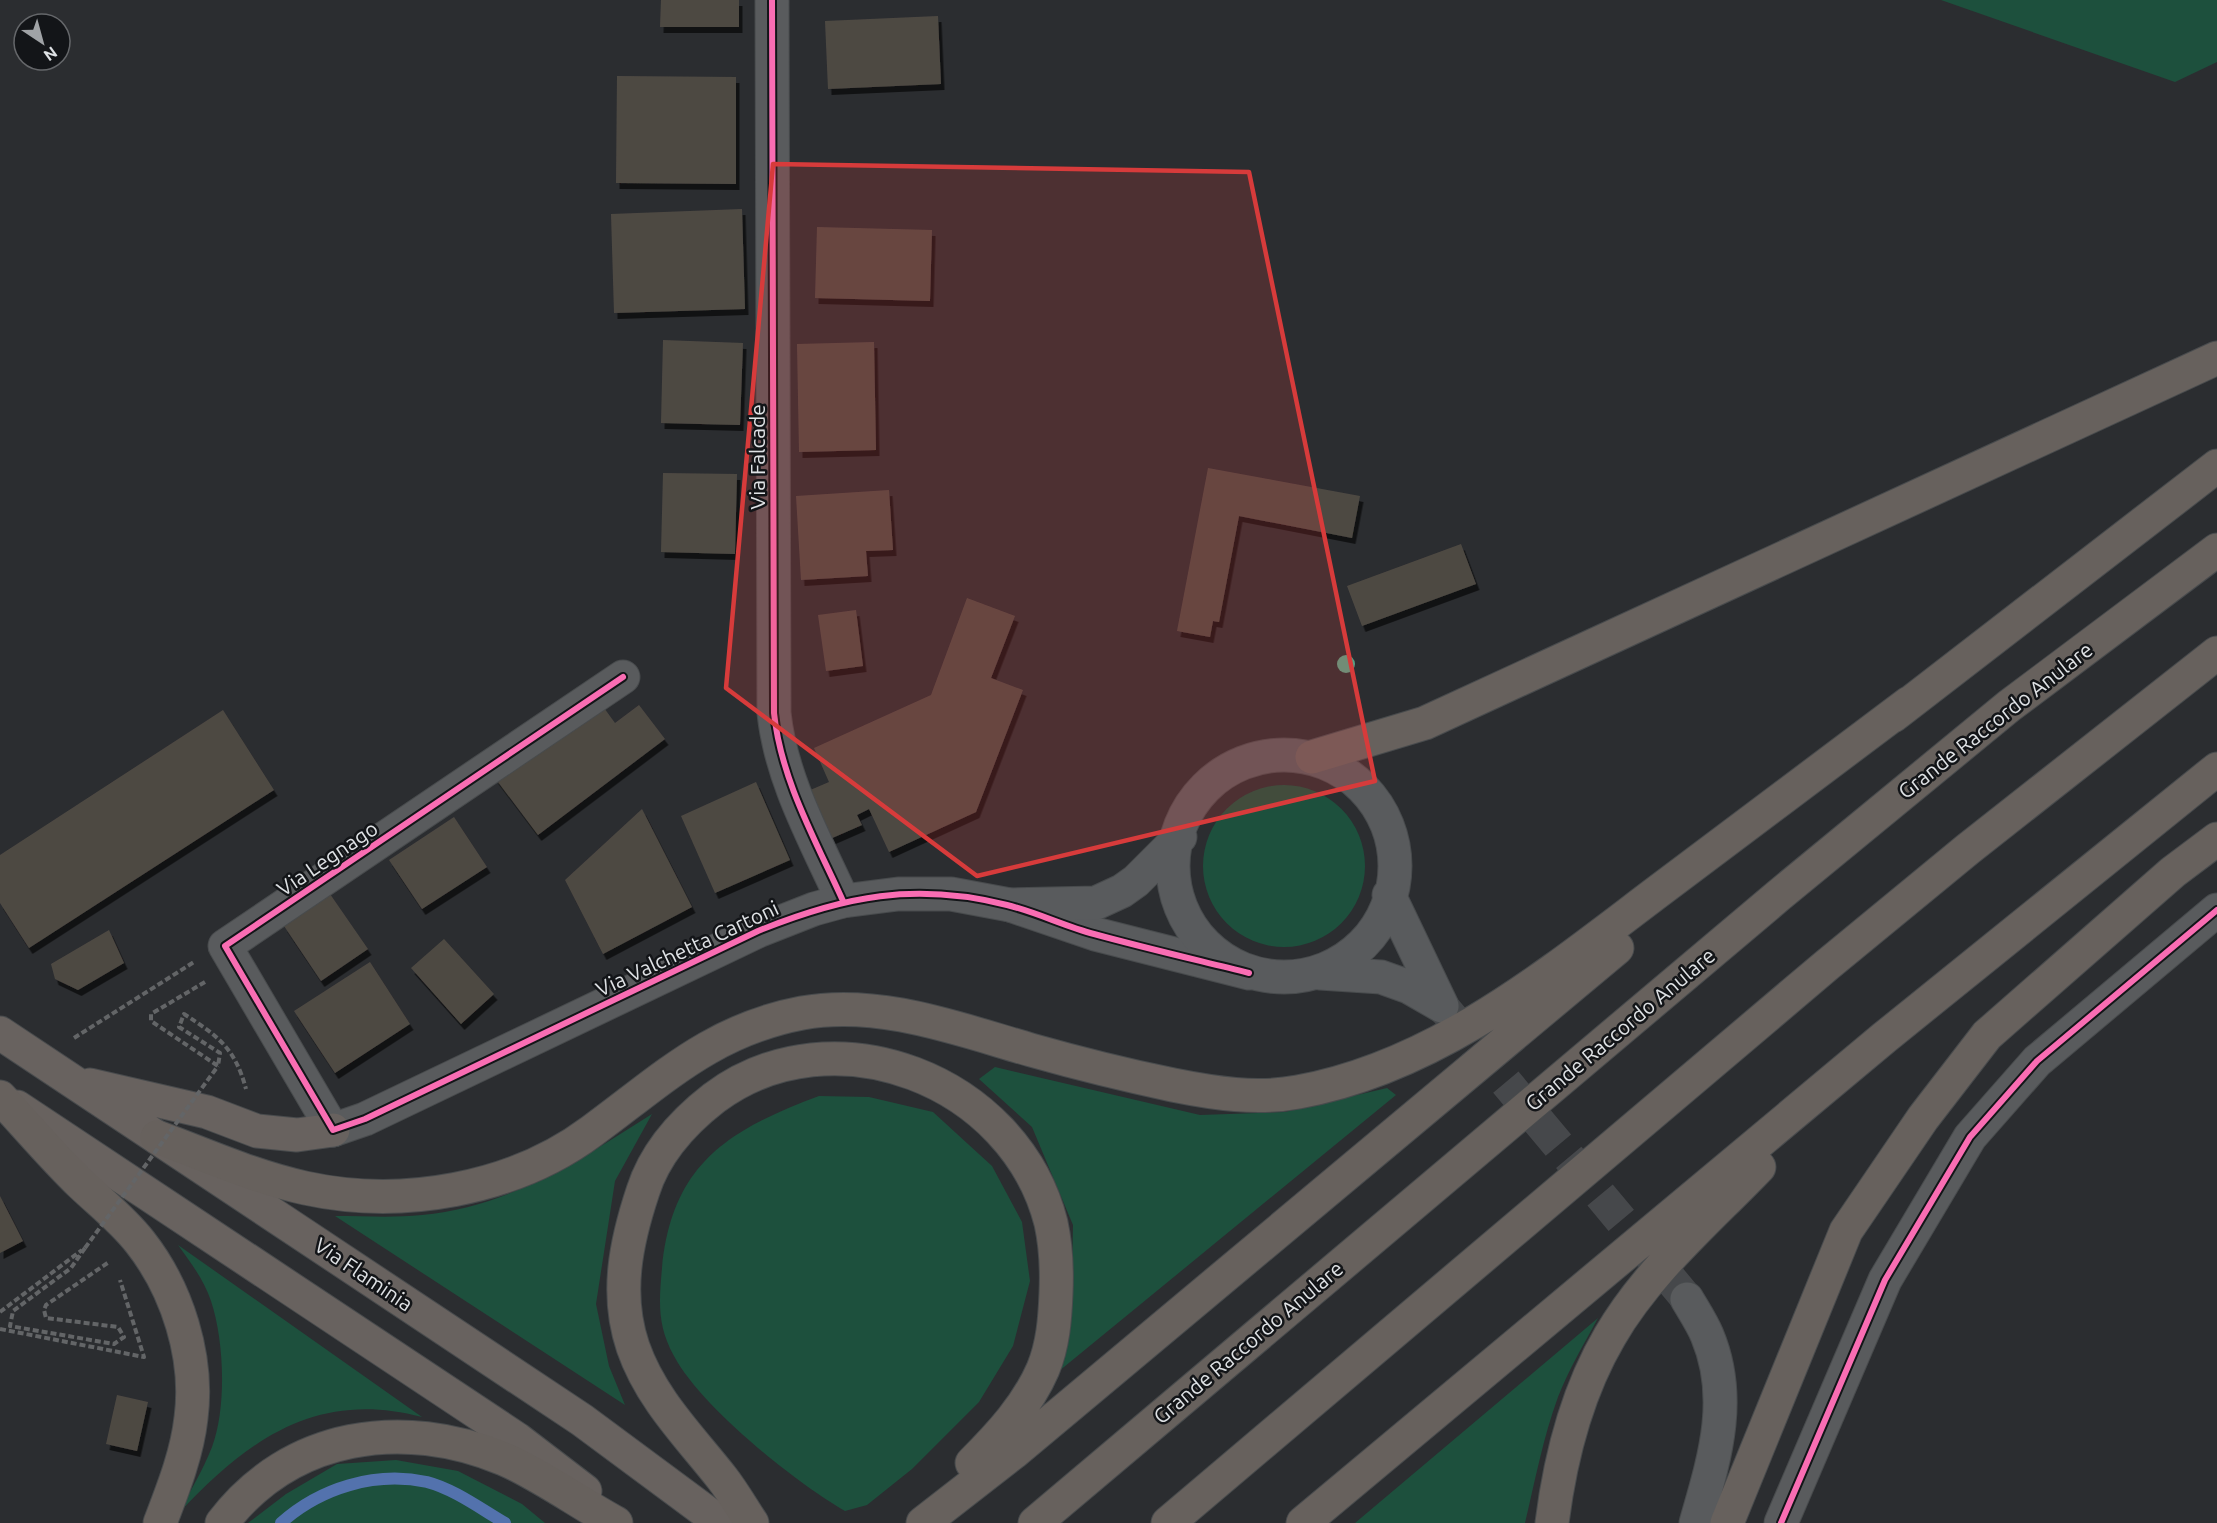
<svg xmlns="http://www.w3.org/2000/svg" width="2217" height="1523" font-family="Ubuntu,sans-serif">
<defs>
<filter id="shadow"><feDropShadow dx="3.5" dy="6" stdDeviation="0" flood-color="#0009"/></filter>
</defs>
<rect width="100%" height="100%" fill="#2b2d30"/>
<path fill="#1d503d" d="M1941 0H2217V62L2175 82Z
M1203 866a81 81 0 1 1 162 0a81 81 0 1 1-162 0Z
M995 1067 1200 1115 1285 1112 1387 1088 1396 1095 1053 1376 1071 1327 1073 1225 1032 1127 979 1079Z
M819 1096 869 1097 933 1112 992 1166 1022 1222 1030 1281 1013 1346 979 1402 912 1469 867 1505 845 1511C795 1482 701 1407 674 1356 657 1325 659 1302 662 1268 672 1164 728 1130 819 1096Z
M652 1114 615 1181 596 1304 609 1366 625 1405 335 1216C363 1216 394 1218 422 1215 509 1207 581 1159 652 1114Z
M178 1245 422 1417C317 1389 247 1440 179 1513 190 1491 203 1470 212 1447 227 1407 224 1340 211 1301 204 1280 191 1263 178 1245Z
M1598 1318C1584 1344 1569 1369 1558 1397 1543 1438 1535 1481 1525 1523H1355Z
M396 1460 458 1471 522 1504 545 1523H248L286 1494 337 1464Z"/>
<g fill="none" stroke-linecap="round" stroke-linejoin="round">
<path stroke="#5372ad" stroke-width="12" d="M281 1523C320 1488 375 1471 427 1482 454 1489 481 1509 505 1523"/>
</g>
<path fill="#4e4943" filter="url(#shadow)" d="M661 0H739V27H660Z
M938 16 941 84 828 89 825 21Z
M617 76 736 77V184L616 183Z
M742 209 745 309 614 313 611 214Z
M817 227 932 230 930 301 815 298Z
M663 340 743 343 740 425 661 423Z
M874 342 876 450 799 452 797 344Z
M1208 468 1360 496 1352 538 1239 516 1219 622 1213 621 1210 637 1177 631Z
M663 473 737 474 735 554 661 552Z
M889 490 893 550 866 551 868 576 801 580 796 496Z
M1461 544 1476 584 1362 626 1347 586Z
M967 598 1015 616 991 678 1023 690 976 812 889 852 869 809 857 815 862 825 830 839 808 791 829 782 814 748 931 695Z
M856 610 863 666 826 671 818 615Z
M599 701 615 723 639 705 665 739 538 835 495 778Z
M223 710 274 790 29 948 0 903V855Z
M756 782 790 860 715 893 681 816Z
M642 809 692 907 603 954 565 880Z
M454 817 487 867 422 909 389 860Z
M330 894 368 949 321 981 284 926Z
M109 930 124 963 78 990 55 979 51 964Z
M444 939 494 994 461 1024 411 968Z
M370 962 410 1024 335 1073 294 1011Z
M0 1196 23 1241 0 1253Z
M117 1395 148 1402 137 1451 106 1444Z"/>
<g fill="none" stroke-linecap="round" stroke-linejoin="round">
<path stroke="#46484b" stroke-width="33" stroke-dasharray="33 16" stroke-linecap="butt" d="M1443 1007 1687 1299"/>
<defs>
<path id="minor" d="M772 0 774 713C781 780 816 841 843 901
M1010 905 1095 934 1249 973
M333 1130 225 946 623 677
M1781 1523 1885 1280 1970 1137 2037 1061 2217 910"/>
<path id="tertiary" d="M1173 866a111 111 0 1 1 222 0a111 111 0 1 1-222 0Z
M1389 895 1442 1006
M1320 973 1381 977 1409 987 1442 1006
M333 1130 365 1119 758 931 814 909 843 901 898 894H951L1010 905 1096 903 1122 891 1136 881 1180 837
M1687 1299C1694 1311 1702 1323 1707 1335 1734 1399 1714 1460 1696 1523"/>
<path id="trunk" d="M0 1033 582 1420 721 1523
M90 1085 207 1112 257 1131 297 1135 333 1130
M17 1107 517 1439 585 1491"/>
<path id="motorway" d="M1893 716 2217 466
M1312 757 1425 723 2217 358
M0 1097C27 1126 53 1157 81 1184 101 1203 123 1220 140 1242 177 1289 199 1357 191 1418 187 1454 173 1489 160 1523
M157 1137C206 1155 254 1177 305 1188 401 1209 513 1190 592 1131 663 1079 712 1030 802 1013 879 999 958 1029 1031 1050 1077 1063 1125 1075 1173 1085 1213 1093 1257 1100 1298 1092 1437 1067 1551 972 1660 890 1743 828 1826 765 1909 703
M222 1523C290 1433 403 1417 504 1459 539 1474 581 1504 616 1523
M752 1523C742 1508 733 1492 722 1478 689 1436 651 1399 633 1347 615 1294 626 1242 643 1191 655 1153 683 1122 714 1098 833 1009 1015 1080 1051 1223 1056 1246 1057 1270 1056 1293 1055 1319 1053 1345 1043 1369 1027 1406 1000 1435 972 1463
M923 1523 1013 1453 1617 948
M1035 1523 1778 896 2009 706 2217 550
M1168 1523 1827 965 1968 849 2217 653
M1303 1523 1885 1037 2217 769
M1552 1523C1560 1459 1577 1392 1610 1336 1647 1272 1708 1220 1759 1167
M1727 1523 1846 1231 1923 1118 1987 1035 2173 872 2217 839"/>
</defs>
<use href="#minor" stroke="#484b4d" stroke-width="35"/>
<use href="#tertiary" stroke="#484b4d" stroke-width="35"/>
<use href="#trunk" stroke="#484b4d" stroke-width="35"/>
<use href="#motorway" stroke="#484b4d" stroke-width="35"/>
<path stroke="#636567" stroke-width="4" stroke-dasharray="6 3" stroke-linecap="butt" d="M205 982 151 1014V1021L218 1066 220 1053 179 1027 184 1014C218 1036 235 1048 246 1089
M74 1038 194 962
M85 1248 71 1268 13 1311 10 1326 114 1344 124 1337 118 1327 46 1318 44 1310 46 1305 109 1262
M0 1312 82 1250
M0 1329 144 1357 120 1280"/>
<use href="#minor" stroke="#595b5d" stroke-width="33"/>
<use href="#tertiary" stroke="#595b5d" stroke-width="33"/>
<use href="#trunk" stroke="#68625f" stroke-width="33"/>
<use href="#motorway" stroke="#67615d" stroke-width="33"/>
<path stroke="#636567" stroke-width="4" stroke-dasharray="6 3" stroke-linecap="butt" d="M85 1248 218 1066"/>
<defs>
<path id="cycleway" d="M772 0 774 713C781 780 816 841 843 901
M623 677 225 946 333 1130 365 1119 758 931C844 896 915 882 1007 905 1036 912 1064 926 1094 934 1145 948 1197 960 1249 973
M1781 1523 1885 1280 1970 1137 2037 1061 2217 910"/>
</defs>
<use href="#cycleway" stroke="#131518" stroke-width="10"/>
<use href="#cycleway" stroke="#f96db3" stroke-width="6"/>
</g>
<circle fill="#59a085" cx="1346" cy="664" r="9"/>
<path fill="#d73b3b" fill-opacity="0.2" stroke="#d73b3b" stroke-width="4.5" stroke-linejoin="round" d="M773 164 1249 172 1375 781 977 876 726 688Z"/>
<g text-anchor="middle" dominant-baseline="central" stroke-width="5" stroke-linejoin="round" paint-order="stroke">
<g font-size="21" fill="#dfe2e5" stroke="#131518">
<text transform="translate(757 457) rotate(-90)">Via Falcade</text>
<text transform="translate(1995 720) rotate(-38)">Grande Raccordo Anulare</text>
<text transform="translate(327 858) rotate(-34)">Via Legnago</text>
<text transform="translate(687 948) rotate(-25)">Via Valchetta Cartoni</text>
<text transform="translate(1620 1029) rotate(-40)">Grande Raccordo Anulare</text>
<text transform="translate(364 1274) rotate(34)">Via Flaminia</text>
<text transform="translate(1248 1342) rotate(-40)">Grande Raccordo Anulare</text>
</g>
</g>
<g transform="translate(42 42) rotate(144)"><circle r="28" fill="#131518" stroke="#65676a" stroke-width="1.5"/>
<path d="M0-4.5L10 22L0 15L-10 22Z" fill="#a0a3a6"/>
<text y="-9" font-size="16" font-weight="bold" text-anchor="middle" fill="#dfe2e5">N</text>
</g>
</svg>
